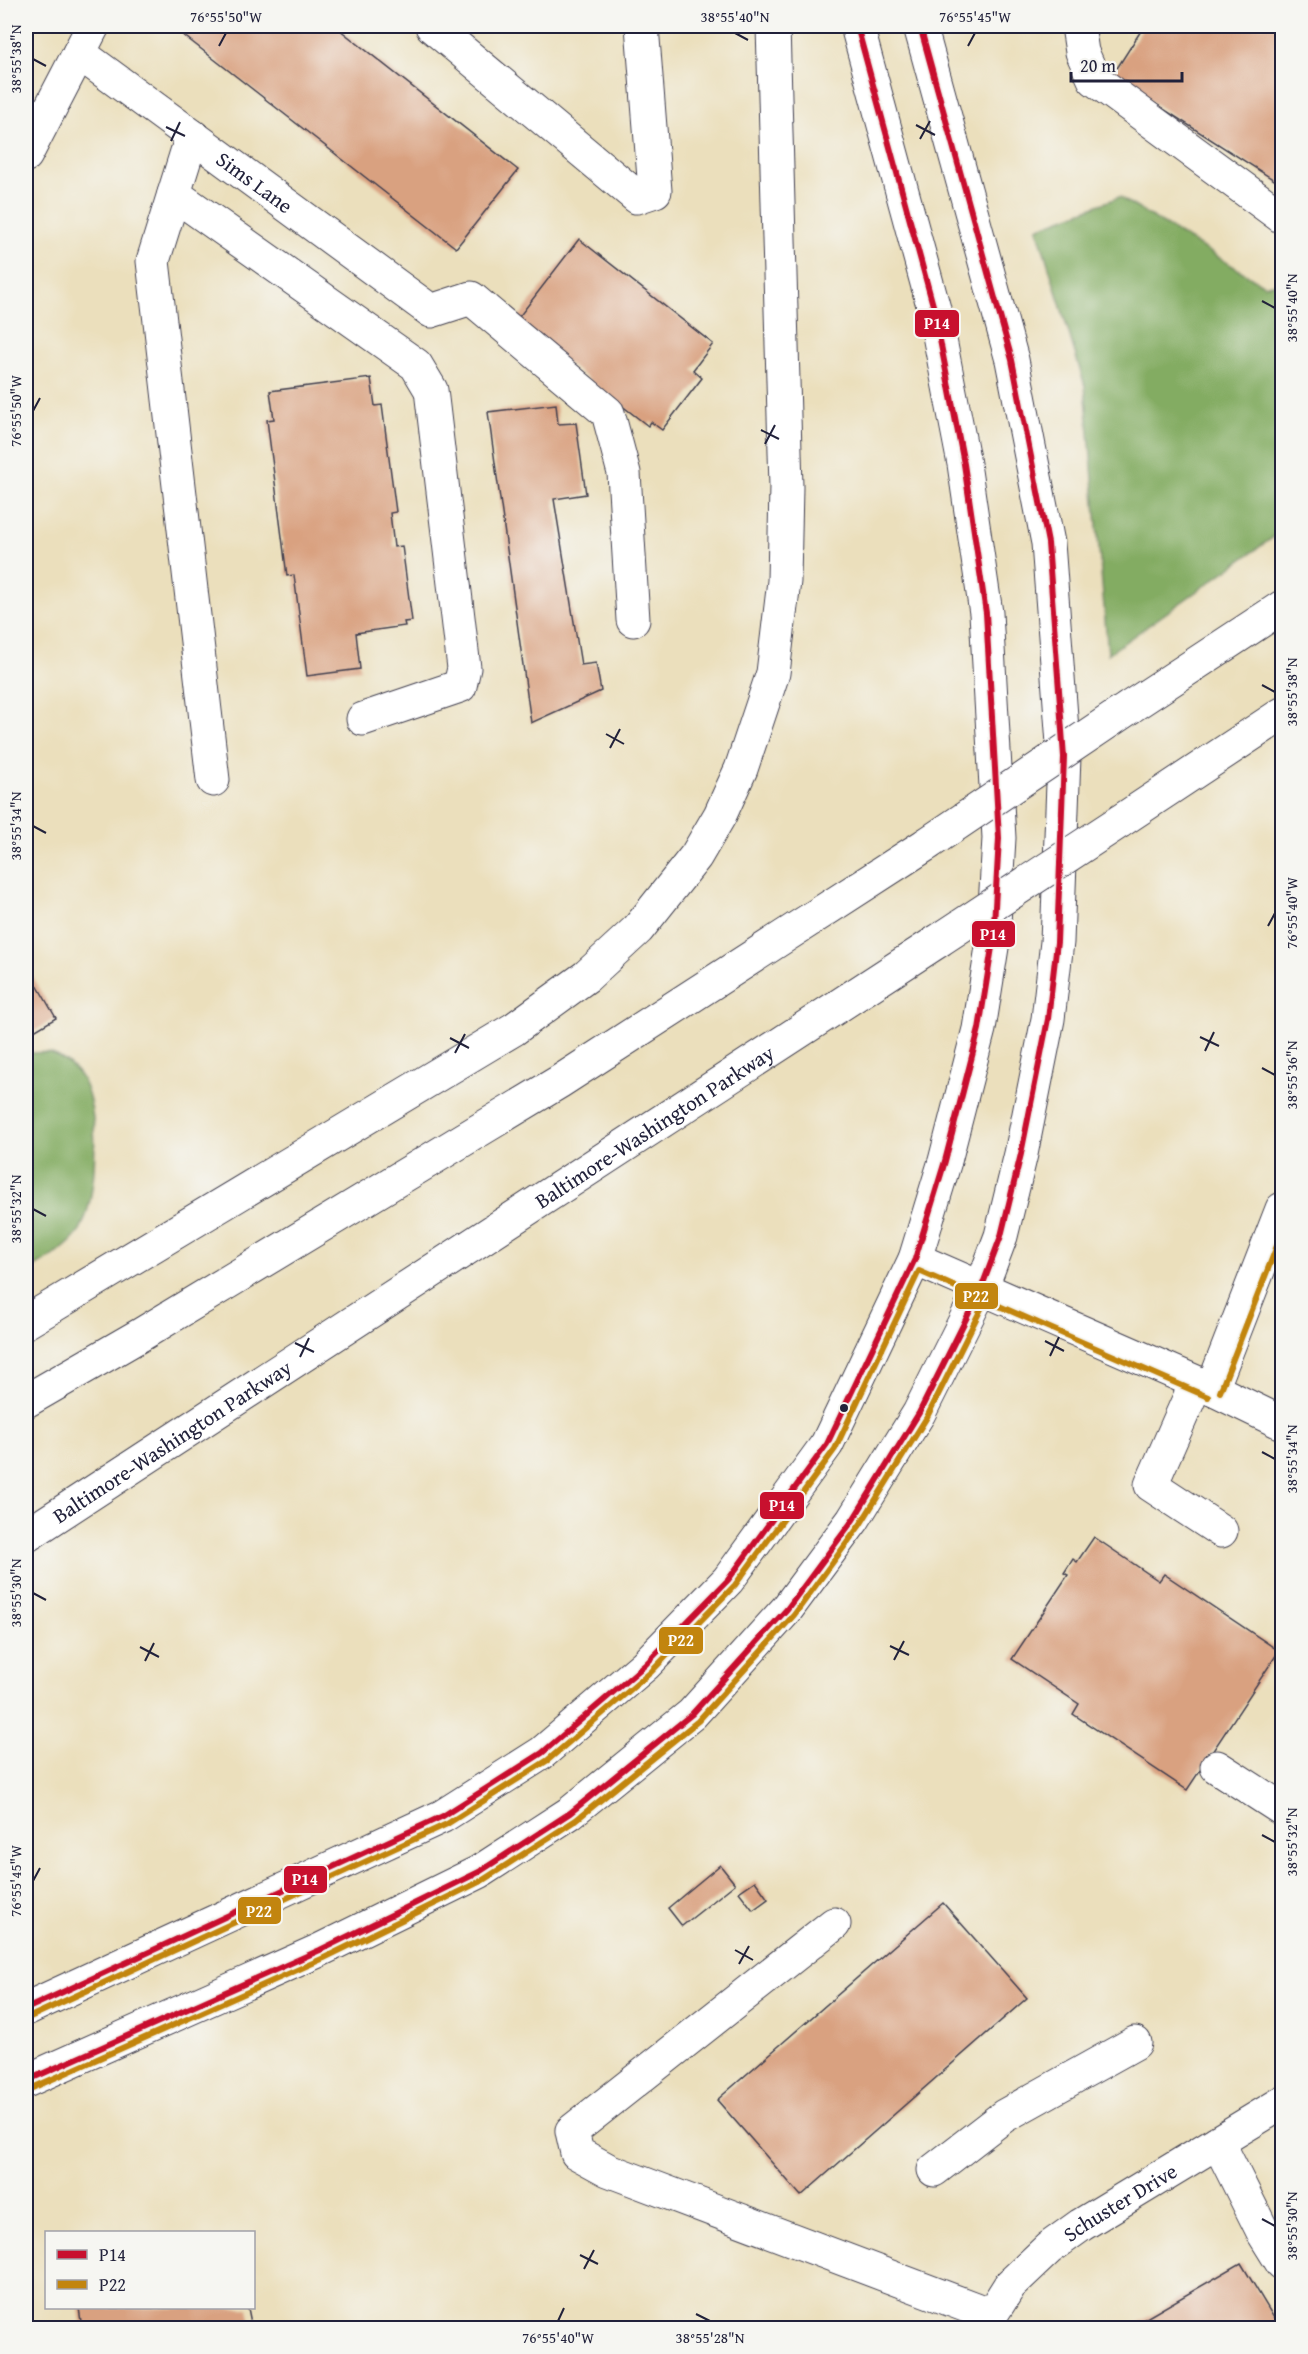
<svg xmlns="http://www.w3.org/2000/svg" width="1308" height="2354" font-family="'Gentium Book Plus',serif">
<rect width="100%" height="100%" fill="#f6f6f2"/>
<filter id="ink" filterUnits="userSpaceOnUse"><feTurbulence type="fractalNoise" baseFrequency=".0167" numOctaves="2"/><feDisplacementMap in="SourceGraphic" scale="12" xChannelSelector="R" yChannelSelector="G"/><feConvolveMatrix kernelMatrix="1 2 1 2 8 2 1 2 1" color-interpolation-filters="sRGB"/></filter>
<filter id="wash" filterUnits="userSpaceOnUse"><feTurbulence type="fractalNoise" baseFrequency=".008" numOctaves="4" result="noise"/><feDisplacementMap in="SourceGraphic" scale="24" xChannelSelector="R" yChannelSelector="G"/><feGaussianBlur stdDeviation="1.35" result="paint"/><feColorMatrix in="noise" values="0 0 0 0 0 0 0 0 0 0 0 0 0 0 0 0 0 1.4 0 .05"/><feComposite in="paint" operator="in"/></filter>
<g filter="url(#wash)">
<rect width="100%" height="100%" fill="#ebdfbc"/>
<path fill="#83ac62" stroke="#52674e" stroke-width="1.5" d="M1119 197 1264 285 1282 283V531L1108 654 1085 386 1037 228Z
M29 1053C35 1053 42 1052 48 1053 60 1055 78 1070 83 1081 100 1116 98 1195 80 1230 71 1247 42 1263 26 1272V1055Z"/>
<g id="blocks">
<path fill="#d9a180" d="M183 26H335L518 170 456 248 178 31Z
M1144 26H1282V185L1112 76Z
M579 239 713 344 693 370 702 378 662 430 651 422 648 426 515 322Z
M371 378 375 406 382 405 396 512 390 513 394 547 402 546 412 621 404 622 405 626 356 633 360 669 307 676 294 575 287 576 267 420 274 419 270 391Z
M556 404 558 424 576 423 586 494 554 499 581 665 596 663 601 691 531 723 488 412Z
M26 966 56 1018 26 1036Z
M1094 1537 1159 1581 1164 1574 1279 1651 1187 1790 1073 1714 1079 1704 1012 1659 1068 1575 1064 1573 1073 1559 1077 1562Z
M720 1865 735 1884 682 1926 668 1908Z
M755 1881 768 1899 753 1910 739 1892Z
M943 1903 1027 1998 801 2196 717 2100Z
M1241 2263 1280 2328H1129Z
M79 2308H248L252 2328H82Z"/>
</g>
</g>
<g filter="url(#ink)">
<use href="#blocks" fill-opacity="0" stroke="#403e4e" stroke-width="1.5"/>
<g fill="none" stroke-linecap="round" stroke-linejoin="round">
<defs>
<g id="minor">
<path d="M432 26 637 197 655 191 642 26"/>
<path d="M1078 26 1082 52 1094 79 1282 217"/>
<path id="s1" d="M79 53 431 311 471 298 608 413 624 473 633 620"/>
<path d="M192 136 153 261 213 780"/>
<path d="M26 155 93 26"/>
<path d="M174 194 416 365 431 390 464 668 460 686 363 719"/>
<path d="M915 1259 1212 1389 1282 1423"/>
<path d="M1196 1383 1151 1485 1221 1531"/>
<path d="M1212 1389 1282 1209"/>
<path d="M1217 1767 1282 1809"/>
<path d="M834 1924 572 2131 577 2153 608 2170 991 2315"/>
<path d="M1218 2142 1264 2234 1282 2263"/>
<path d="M934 2170 1004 2116 1135 2043"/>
<path id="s2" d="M983 2328 1010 2285 1049 2248 1081 2225 1282 2103"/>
</g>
<path id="major" d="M26 2009 443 1816 542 1753 645 1665 728 1580 827 1444 915 1259 945 1161 979 1029 993 941 999 838 986 613 964 464 934 309 857 26
M26 2081 320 1950 479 1872 570 1813 692 1714 787 1609 853 1520 919 1413 981 1289 1001 1236 1021 1154 1048 1019 1057 942 1064 757 1048 543 1012 360 920 26"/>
<g id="highway">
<path d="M1130 707 1282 607"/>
<path d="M1119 822 1282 714"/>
<path d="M26 1322 514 1029 587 976 638 929 696 856 720 815 741 769 773 673 784 581 786 487 773 26"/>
<path d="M26 1401 142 1334 559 1082 927 844"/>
<path id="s3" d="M26 1536 938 941"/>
</g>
</defs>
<use href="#minor" stroke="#403e4e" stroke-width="35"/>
<use href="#major" stroke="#403e4e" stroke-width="35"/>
<use href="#highway" stroke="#403e4e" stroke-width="35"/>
<use href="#minor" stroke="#fff" stroke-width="33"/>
<use href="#major" stroke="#fff" stroke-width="33"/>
<use href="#highway" stroke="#fff" stroke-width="33"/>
<defs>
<path id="highway-bridge" d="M927 844 1130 707
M938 941 1119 822"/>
</defs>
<use href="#highway-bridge" stroke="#403e4e" stroke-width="35" stroke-linecap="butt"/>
<use href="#highway-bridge" stroke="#fff" stroke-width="33"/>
<defs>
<path id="bus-1" d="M26 2009 443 1816 542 1753 645 1665 728 1580 827 1444 915 1259 945 1161 979 1029 993 941 999 838 986 613 964 464 934 309 857 26
M26 2081 320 1950 479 1872 570 1813 692 1714 787 1609 853 1520 919 1413 981 1289 1001 1236 1021 1154 1048 1019 1057 942 1064 757 1048 543 1012 360 920 26"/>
<path id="bus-2" d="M1220 1392 1282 1233
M30 2017 447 1824 548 1760 651 1672 735 1585 835 1449 919 1271 1208 1397
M30 2089 324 1958 483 1880 576 1820 698 1721 794 1615 860 1525 927 1417 989 1293"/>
</defs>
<use href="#bus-1" stroke="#f6f6f2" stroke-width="10"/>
<use href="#bus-2" stroke="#f6f6f2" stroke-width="10"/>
<use href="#bus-1" stroke="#c8102e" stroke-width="6"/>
<use href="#bus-2" stroke="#c2850f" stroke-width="6"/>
</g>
</g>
<path fill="none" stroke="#22223b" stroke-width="2" d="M735 33 748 40M219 46 226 33M968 46 975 33M33 59 46 66M916 125 935 135M166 127 185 136M920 139 930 121M171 141 180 122M1262 301 1275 308M33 411 40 398M761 430 779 439M765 444 775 425M1262 685 1275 692M606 734 624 744M610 748 620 729M33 826 46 833M1268 926 1275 913M1200 1037 1219 1046M450 1038 469 1048M1205 1051 1214 1032M455 1053 465 1034M1262 1068 1275 1075M33 1209 46 1216M1045 1341 1064 1351M295 1343 314 1352M1050 1356 1059 1337M300 1357 309 1338M1262 1452 1275 1459M33 1593 46 1600M890 1646 909 1655M140 1647 159 1657M894 1660 904 1641M145 1661 154 1643M1262 1835 1275 1842M33 1881 40 1868M735 1950 753 1960M739 1964 749 1946M1262 2219 1275 2226M580 2255 598 2264M584 2269 594 2250M696 2314 710 2321M558 2321 564 2308"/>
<circle fill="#22223b" stroke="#f6f6f2" stroke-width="2" cx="844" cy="1408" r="5"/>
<g text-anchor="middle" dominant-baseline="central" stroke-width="4.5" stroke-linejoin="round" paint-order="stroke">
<g font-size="21" fill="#22223b" stroke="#f6f6f2">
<text stroke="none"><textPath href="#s1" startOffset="218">Sims Lane</textPath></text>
<text stroke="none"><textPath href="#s3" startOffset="750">Baltimore-Washington Parkway</textPath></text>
<text stroke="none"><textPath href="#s3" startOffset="174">Baltimore-Washington Parkway</textPath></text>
<text stroke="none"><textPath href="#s2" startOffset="189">Schuster Drive</textPath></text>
</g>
</g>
<g stroke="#f6f6f2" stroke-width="2">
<rect x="914" y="309" width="46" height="29" rx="6" fill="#c8102e"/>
<rect x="971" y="920" width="45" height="28" rx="6" fill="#c8102e"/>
<rect x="954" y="1282" width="45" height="28" rx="6" fill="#c2850f"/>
<rect x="759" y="1491" width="46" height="29" rx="6" fill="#c8102e"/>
<rect x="658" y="1626" width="46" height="29" rx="6" fill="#c2850f"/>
<rect x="283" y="1865" width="45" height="29" rx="6" fill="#c8102e"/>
<rect x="237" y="1896" width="45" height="29" rx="6" fill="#c2850f"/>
</g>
<g font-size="16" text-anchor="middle" font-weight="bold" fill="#fff">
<text x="937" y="329">P14</text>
<text x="993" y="940">P14</text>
<text x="976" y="1302">P22</text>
<text x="782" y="1511">P14</text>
<text x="681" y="1646">P22</text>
<text x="305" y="1885">P14</text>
<text x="259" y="1917">P22</text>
</g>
<rect width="1308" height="2354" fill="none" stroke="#f6f6f2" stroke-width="66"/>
<rect x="45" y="2231" width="210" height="78" fill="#f6f6f2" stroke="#a1a1a9" stroke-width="1.5"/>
<rect x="57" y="2250" width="30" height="9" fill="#c8102e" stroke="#a1a1a9" stroke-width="1.5"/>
<text x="99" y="2261" font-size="18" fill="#22223b">P14</text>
<rect x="57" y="2280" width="30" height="9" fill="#c2850f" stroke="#a1a1a9" stroke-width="1.5"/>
<text x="99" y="2291" font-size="18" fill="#22223b">P22</text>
<path d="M1071 72v9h111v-9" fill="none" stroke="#22223b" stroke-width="3"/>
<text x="1080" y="72" font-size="18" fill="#22223b" stroke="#f6f6f2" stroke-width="4.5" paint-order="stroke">20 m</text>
<rect x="33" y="33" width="1242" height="2288" fill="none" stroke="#22223b" stroke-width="2"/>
<g font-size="15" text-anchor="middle" fill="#22223b">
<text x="226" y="22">76°55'50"W</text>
<text x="735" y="22">38°55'40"N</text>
<text x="975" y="22">76°55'45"W</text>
<text transform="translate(16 59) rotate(-90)" y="5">38°55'38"N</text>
<text transform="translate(1292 308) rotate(-90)" y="5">38°55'40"N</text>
<text transform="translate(16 411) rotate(-90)" y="5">76°55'50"W</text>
<text transform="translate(1292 692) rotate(-90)" y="5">38°55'38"N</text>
<text transform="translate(16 826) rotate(-90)" y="5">38°55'34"N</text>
<text transform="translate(1292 913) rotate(-90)" y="5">76°55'40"W</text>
<text transform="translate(1292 1075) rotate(-90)" y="5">38°55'36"N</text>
<text transform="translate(16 1209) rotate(-90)" y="5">38°55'32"N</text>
<text transform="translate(1292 1459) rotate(-90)" y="5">38°55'34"N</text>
<text transform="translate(16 1593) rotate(-90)" y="5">38°55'30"N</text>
<text transform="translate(1292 1842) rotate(-90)" y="5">38°55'32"N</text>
<text transform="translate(16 1881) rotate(-90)" y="5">76°55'45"W</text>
<text transform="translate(1292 2226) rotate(-90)" y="5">38°55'30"N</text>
<text x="558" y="2343">76°55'40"W</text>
<text x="710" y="2343">38°55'28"N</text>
</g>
</svg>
